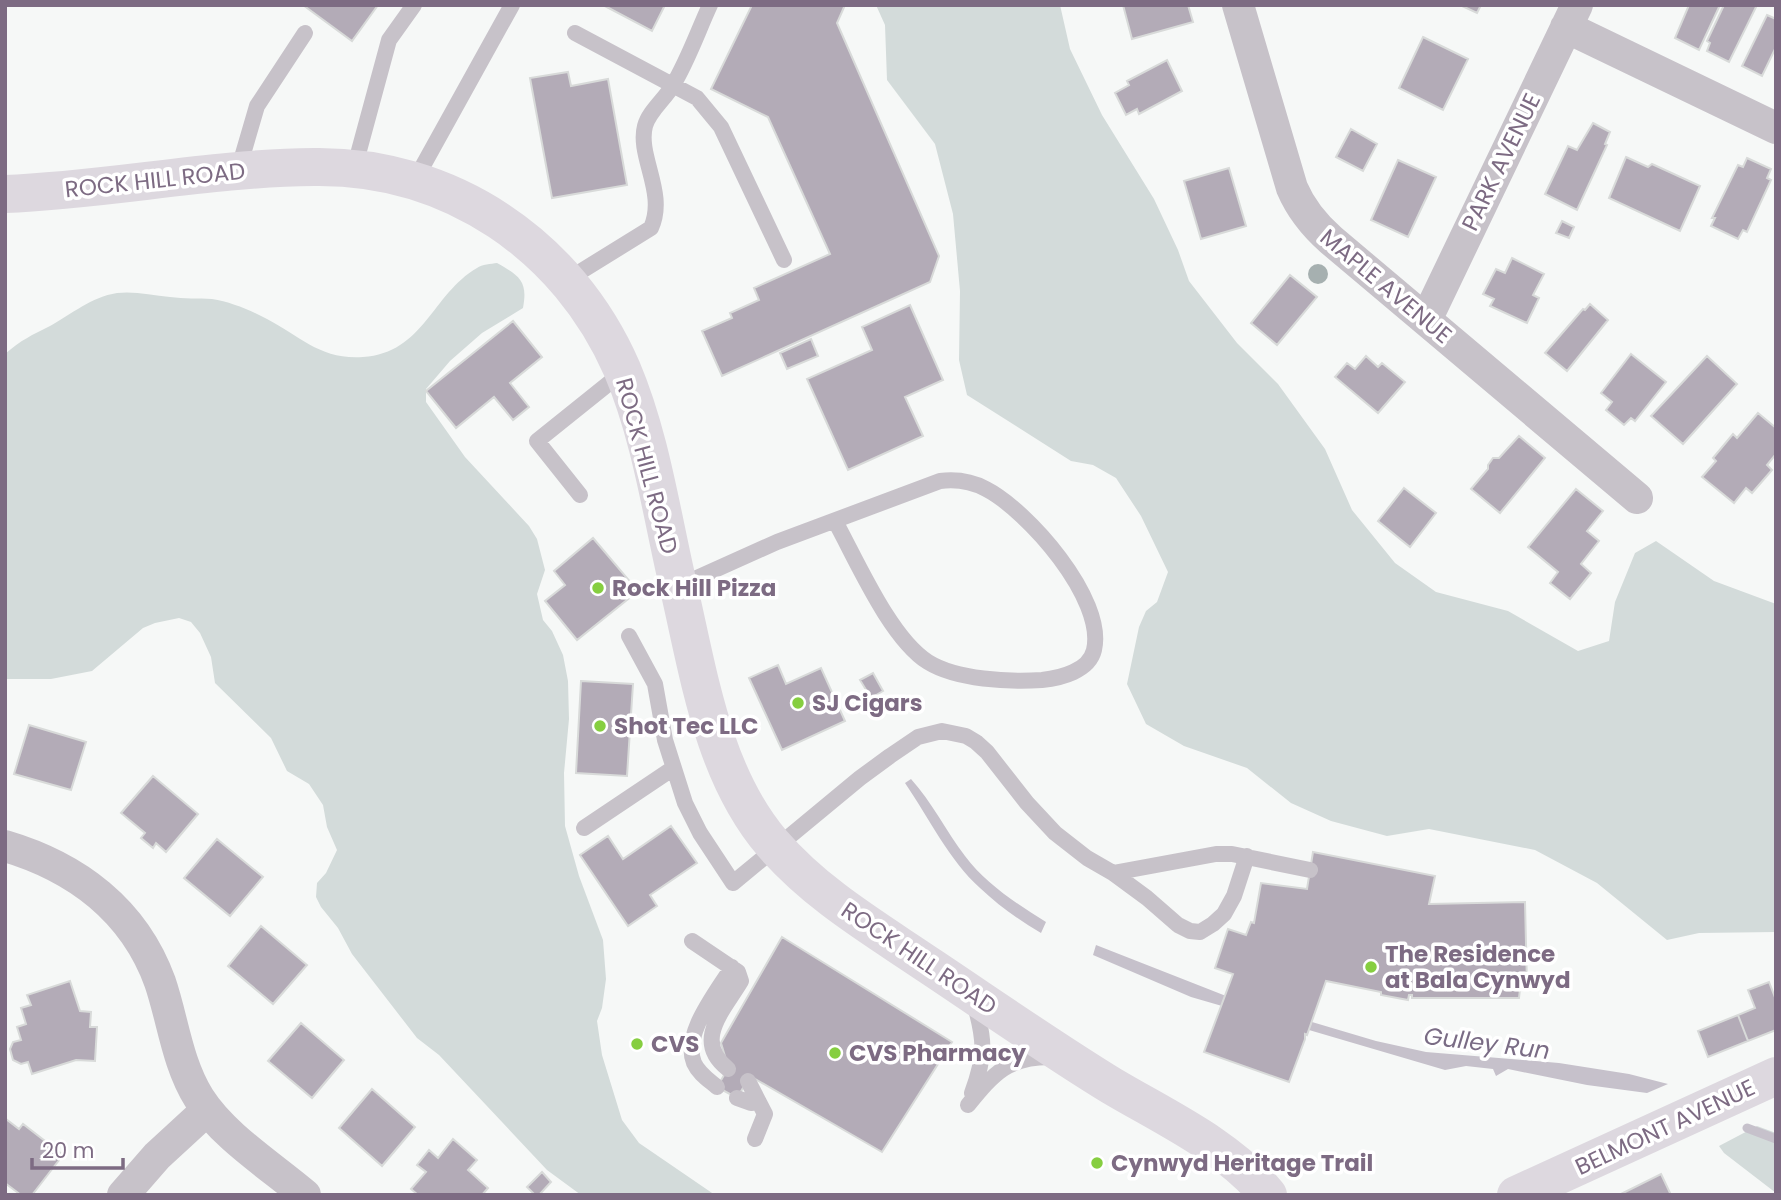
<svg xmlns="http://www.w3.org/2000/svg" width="1781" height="1200" font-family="Poppins,sans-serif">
<rect width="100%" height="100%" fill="#f6f8f7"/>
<path fill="#d3dbda" d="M876 5H1060L1070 49 1102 115 1154 199 1178 250 1189 281 1237 343 1278 384 1325 449 1352 510 1395 563 1436 592 1508 611 1578 651 1609 641 1615 602 1635 553 1656 541 1714 581 1776 604V932L1699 933 1667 940 1597 883 1535 850 1429 829 1387 836 1331 821 1291 803 1247 768 1184 746 1146 724 1127 684 1139 627 1146 611 1157 602 1168 572 1141 516 1116 478 1093 465 1071 461 967 395 959 360 960 291 953 214 935 144 887 80 885 25Z
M497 263C520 276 528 281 523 308L482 333 450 361 426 389V402L465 457 529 526 537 539 545 570 537 594 543 620 552 631 563 655 568 681 569 719 564 773 565 826 579 876 603 940 606 979 602 1008 597 1021 602 1055 622 1120 639 1143 715 1195H581L547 1170 439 1055 417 1038 352 954 338 928 321 907 316 897 317 883 326 873 337 850 327 827 323 805 309 784 287 771 271 738 215 683 211 657 200 633 191 622 179 618 155 623 143 628 92 671 51 679H5V354C21 340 32 335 50 326 72 314 91 297 117 293 134 291 152 295 170 297 184 299 198 298 212 299 231 302 250 310 267 319 301 337 321 360 363 357 424 353 432 294 477 268 482 264 491 264 497 263Z
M1757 1126 1776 1133V1193L1724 1153 1719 1146Z"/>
<path fill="#c6c1cb" d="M911 779C932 802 946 831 965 856 986 884 1017 904 1046 922L1041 933C1019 920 999 906 980 888 949 860 929 818 905 783Z
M1096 945 1226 996 1222 1006 1191 997 1093 955Z
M1312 1022 1376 1041 1426 1052 1559 1063 1629 1074 1668 1084 1647 1093 1587 1085 1508 1069 1496 1076 1493 1069 1466 1066 1445 1070 1309 1030Z"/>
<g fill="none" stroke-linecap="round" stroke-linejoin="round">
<path stroke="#c6c1cb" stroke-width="9" d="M1747 1128 1776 1139"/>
</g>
<path fill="#b3abb7" stroke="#d8dad9" stroke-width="2" d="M303 5H378L352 41Z
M603 5H665L652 31Z
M752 5H845L837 23 939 256 930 282 722 376 702 331 732 318 730 313 759 300 754 288 830 254 768 117 711 89Z
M1123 5H1188L1193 22 1132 39Z
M1460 5H1481L1477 13Z
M1689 5H1720L1699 50 1675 38Z
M1724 5H1757L1729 62 1707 51 1710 43 1707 41Z
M1767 15 1776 19V47L1762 76 1742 66Z
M1423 37 1468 59 1443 110 1399 88Z
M1167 60 1182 91 1139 114 1137 109 1126 115 1115 93 1129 85 1127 81Z
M568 72 571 86 608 79 627 185 552 198 530 78Z
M1593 123 1610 132 1605 144 1607 145 1577 210 1545 194 1568 146 1577 150Z
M1351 129 1377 144 1363 171 1336 157Z
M1626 157 1648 167 1652 164 1700 186 1680 231 1609 198Z
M1747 158 1771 169 1767 178 1771 180 1747 232 1743 230 1738 239 1711 226 1715 218H1712L1738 165 1743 167Z
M1398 160 1436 177 1408 237 1371 220Z
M1229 168 1246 226 1201 239 1184 181Z
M1562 221 1574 227 1569 238 1556 233Z
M1512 258 1544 274 1533 295 1539 298 1527 323 1490 306 1494 299 1483 294 1496 269 1505 273Z
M1290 275 1317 297 1277 345 1251 323Z
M1590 304 1608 320 1567 371 1545 353 1583 309 1585 310Z
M910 305 943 380 905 397 923 436 848 470 807 379 872 350 862 327Z
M513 321 542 357 510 383 529 407 513 420 494 397 456 428 426 391Z
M811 339 818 356 787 369 780 353Z
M1631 354 1666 382 1635 421 1631 418 1624 425 1606 410 1612 402 1601 393Z
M1366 356 1378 367 1382 363 1405 382 1378 413 1335 377 1347 363 1355 369Z
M1707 356 1737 384 1683 444 1651 416Z
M1758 413 1776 428V454L1767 465 1772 470 1752 493 1746 488 1734 503 1702 477 1716 461 1713 458 1733 434 1737 438Z
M1519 436 1545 458 1500 513 1471 489 1488 469V465L1493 458H1499Z
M1404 488 1436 513 1410 547 1378 521Z
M1576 489 1603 511 1587 531 1599 541 1581 564 1591 573 1570 599 1550 583 1558 572 1528 547Z
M593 538 638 591 577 640 545 601 565 585 554 571Z
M778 665 786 684 821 668 845 721 782 750 749 678Z
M873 673 883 691 871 698 860 680Z
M581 681 633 684 627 776 576 773Z
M29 725 86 742 71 790 14 774Z
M153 776 198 814 166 852 156 843 153 848 141 838 145 833 121 813Z
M671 826 697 863 650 895 657 906 628 926 580 855 608 836 623 859Z
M217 839 263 877 230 916 184 878Z
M1313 852 1435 876 1429 904 1525 902 1527 986H1523L1524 989H1520L1519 998H1412V995H1409L1408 1000 1381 995V992L1326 981 1307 1035 1305 1034V1039L1289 1082 1204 1052 1233 974 1215 968 1228 929 1246 935 1251 922 1254 923 1261 883 1307 889Z
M261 926 307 965 273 1004 228 966Z
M782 937 952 1042 882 1152 750 1076 737 1098 717 1087 730 1065 727 1063 721 1043Z
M70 981 80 1011 91 1012 90 1027H97L95 1061 76 1060 32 1074 28 1062 21 1064 13 1060 10 1049 13 1042 21 1040 17 1027 26 1024 21 1008 31 1005 27 995Z
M1769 982 1776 1000V1030L1748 1041 1738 1015 1755 1008 1748 990Z
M1738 1015 1748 1041 1708 1057 1698 1031Z
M301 1023 344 1060 312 1098 268 1061Z
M372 1089 415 1127 382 1166 339 1128Z
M6 1119 19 1129 23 1124 63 1155 32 1195H21L5 1183Z
M453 1139 477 1160 468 1170 488 1188 482 1195H418L411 1189 426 1172 417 1165 429 1150 438 1158Z
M542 1172 551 1182 539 1195H535L527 1187Z
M1661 1174 1671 1195H1619Z"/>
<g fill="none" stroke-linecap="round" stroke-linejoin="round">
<path stroke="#c7c2c9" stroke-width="16" d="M575 33 697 98 721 127 784 260
M354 169 389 40 414 5
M238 171 257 106 305 33
M415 180 512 5
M567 280 651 228C667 193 637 156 645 126 649 111 666 98 673 85 688 60 698 31 710 5
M580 495 537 441 623 372
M679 586 777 542 940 481C956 479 971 481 986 489 1027 510 1106 599 1094 650 1089 671 1061 678 1042 680 1009 682 957 680 928 662 890 638 857 561 835 521
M629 636 655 684 665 740 685 803 700 833 733 883 860 778 890 756 918 737 942 731 966 736 976 742 987 752 1027 803 1055 833 1087 858 1113 873 1147 898 1178 925 1190 931 1200 932 1213 924 1224 914 1234 896 1247 856
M584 828 672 769
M1113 873 1216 854H1232L1310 870
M692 941 738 972 741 981C724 1010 692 1041 728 1069
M748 1081 765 1114 755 1139
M717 1087C709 1080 699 1074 694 1063 682 1034 717 992 732 967
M972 1093C986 1055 985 1040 974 1002
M737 1098 751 1103 759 1102
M968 1105C994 1073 1009 1056 1052 1057"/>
<path stroke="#c7c2c9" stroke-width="32" d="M1238 5 1292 188C1301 209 1314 225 1331 240L1637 498
M1566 27 1776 128
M1426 320 1577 5
M5 846C76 867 134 910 160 982 173 1020 177 1063 199 1098 223 1136 271 1166 305 1195
M123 1195 157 1156 207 1110"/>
<path stroke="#ddd8df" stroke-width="38" d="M5 194C108 190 210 168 314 167 450 165 568 245 622 369 651 437 662 517 679 589 699 675 713 774 772 843 817 895 874 928 930 966 990 1006 1050 1048 1112 1086 1166 1118 1228 1146 1268 1195"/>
<path stroke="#ddd8df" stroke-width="38" d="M1516 1195 1776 1076"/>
</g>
<circle fill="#a6b0b0" cx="1318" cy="274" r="10"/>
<g fill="#86ce40" stroke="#fff" stroke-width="2.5">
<circle cx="598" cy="588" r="7"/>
<circle cx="798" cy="703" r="7"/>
<circle cx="600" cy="726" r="7"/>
<circle cx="1371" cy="967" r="7"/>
<circle cx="637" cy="1044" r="7"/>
<circle cx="835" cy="1053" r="7"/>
<circle cx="1097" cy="1163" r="7"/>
</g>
<g text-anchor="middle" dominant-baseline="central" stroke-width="7" stroke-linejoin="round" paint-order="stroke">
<g font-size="23" fill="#7d6b83" stroke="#fff">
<text transform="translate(1501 162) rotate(-64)">PARK AVENUE</text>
<text transform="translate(155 180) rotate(-6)">ROCK HILL ROAD</text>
<text transform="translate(1386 286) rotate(40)">MAPLE AVENUE</text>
<text transform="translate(647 466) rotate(75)">ROCK HILL ROAD</text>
<text transform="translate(919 958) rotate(34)">ROCK HILL ROAD</text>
<text transform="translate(1665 1127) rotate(-25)">BELMONT AVENUE</text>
</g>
<g font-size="23" font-weight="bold" fill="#7d6b83" stroke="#fff" text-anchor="start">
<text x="612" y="588">Rock Hill Pizza</text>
<text x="812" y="703">SJ Cigars</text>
<text x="614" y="726">Shot Tec LLC</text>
<text x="1385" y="954">The Residence<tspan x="1385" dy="26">at Bala Cynwyd</tspan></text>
<text x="651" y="1044">CVS</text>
<text x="849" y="1053">CVS Pharmacy</text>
<text x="1111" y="1163">Cynwyd Heritage Trail</text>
</g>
<g font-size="24" font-style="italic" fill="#7a6c85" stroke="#fff">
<text transform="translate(1487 1043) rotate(7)">Gulley Run</text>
</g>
</g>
<rect width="1781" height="1200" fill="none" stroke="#7d6b83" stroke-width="14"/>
<path d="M32 1158v10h91v-10" fill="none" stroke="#7d6b83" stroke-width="3.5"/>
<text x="42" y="1158" font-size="21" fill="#7d6b83" stroke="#ffffff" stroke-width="5" paint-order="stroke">20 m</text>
</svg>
